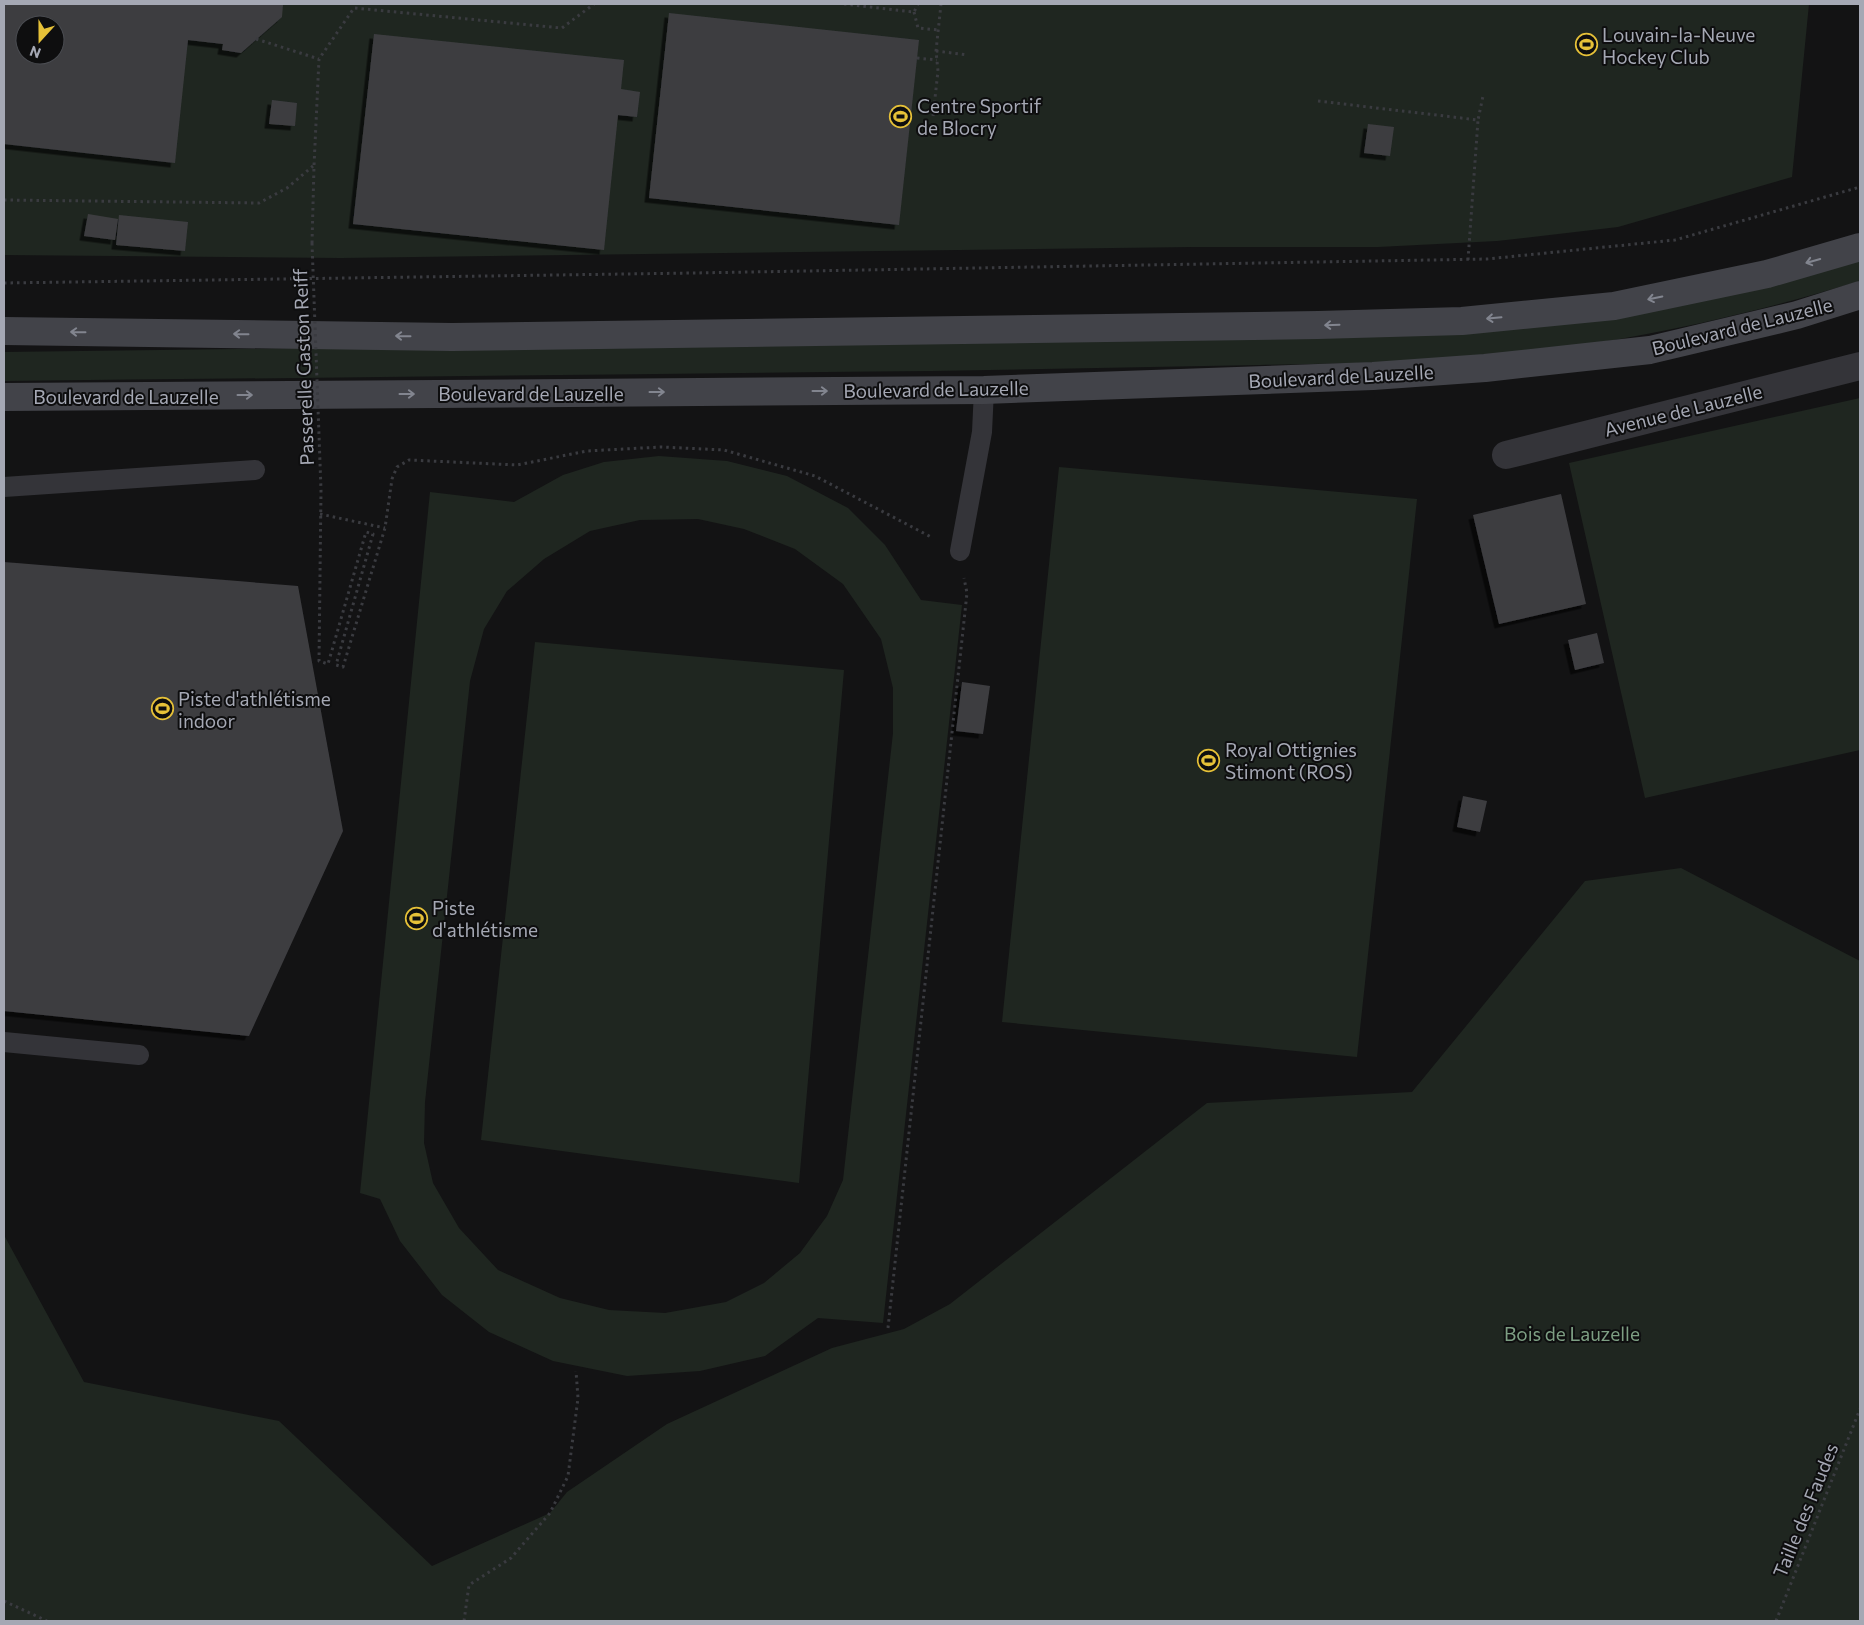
<svg xmlns="http://www.w3.org/2000/svg" width="1864" height="1625" font-family="Commissioner,sans-serif">
<defs>
<filter id="shadow"><feDropShadow dx="-4.5" dy="4.5" stdDeviation="0" flood-color="#0009"/></filter>
</defs>
<rect width="100%" height="100%" fill="#131314"/>
<path fill="#1f2620" fill-rule="evenodd" d="M4 4H1809L1792 177 1618 227 1497 241 1378 247H1192L341 258 4 255ZM25 25H55V55H25Z
M1860 256V281C1764 310 1667 333 1568 347 1466 362 1362 363 1259 365 1150 367 1041 369 931 371 622 374 313 378 4 381V352L1395 334Z
M1860 398V750L1645 798 1569 463Z
M659 456 727 461 787 476 848 508 885 545 921 600 962 605 883 1323 818 1318 765 1356 700 1371 627 1376 553 1361 489 1332 442 1295 400 1241 380 1199 360 1193 430 492 514 502 563 475 604 462ZM698 519 744 529 795 549 843 584 881 639 893 688V733L843 1180 827 1216 800 1253 764 1283 726 1302 665 1313 609 1310 560 1298 498 1270 459 1228 433 1183 424 1143 425 1102 470 681 484 629 507 591 544 559 590 531 640 520Z
M1059 467 1417 499 1357 1057 1002 1022Z
M535 642 844 670 799 1183 481 1140Z
M1681 868 1860 961V1621H4V1235L84 1382 279 1421 432 1566 550 1513 567 1492 667 1424 832 1348 904 1329 950 1304 1207 1103 1412 1092 1585 881Z"/>
<path fill="#3d3d41" fill-rule="evenodd" filter="url(#shadow)" d="M4 4H283L282 17 241 53 222 50 223 44 188 40 175 163 4 144ZM25 25H55V55H25Z
M669 13 919 40 899 225 649 198Z
M374 34 624 60 621 89 640 92 637 117 618 115 604 250 353 224Z
M272 100 297 103 295 126 269 124Z
M1368 124 1394 127 1390 156 1364 153Z
M88 214 118 219 115 240 84 236Z
M119 215 188 222 185 251 116 245Z
M1561 494 1586 604 1499 624 1473 515Z
M4 562 298 586 343 831 249 1036 4 1011Z
M1597 633 1604 663 1575 670 1568 640Z
M962 682 990 686 983 734 956 731Z
M1463 796 1487 801 1480 832 1457 827Z"/>
<g fill="none" stroke-linecap="round" stroke-linejoin="round">
<path stroke="#3a3b40" stroke-width="3" stroke-dasharray="2.5 4" stroke-linecap="butt" d="M844 4 914 12 918 4
M914 12 918 28 938 30
M256 39 319 59
M936 51 968 55
M917 58 937 60
M1318 101 1478 120 1483 96
M933 116 938 71 936 51 941 4
M4 200 259 203 287 188 313 166
M312 243 314 166 319 59 354 8 562 28 594 4
M1468 260 1478 120
M4 283 693 273 1487 259 1675 240 1860 187
M321 490 319 661 328 664 366 532 373 534 336 665 343 667 385 528 392 479 397 467 409 460 517 465 587 451 661 447 724 450 815 476 933 538
M320 514 385 528
M888 1328 967 593 964 578
M4 1601 47 1621
M464 1621 469 1585 511 1558 550 1513 568 1476 578 1398 576 1371
M1776 1621 1860 1409"/>
<path stroke="#343439" stroke-width="20" d="M4 487 255 470
M960 551 982 432 984 390
M4 1042 139 1055"/>
<path stroke="#343439" stroke-width="28" d="M1506 455 1860 366"/>
<path stroke="#424349" stroke-width="28" d="M4 331 452 337 1318 325 1462 321 1614 306 1767 274 1860 247
M4 397 984 390 1373 376 1485 368 1650 350 1797 315 1860 295"/>
<path stroke="#3a3b40" stroke-width="3" stroke-dasharray="2.5 4" stroke-linecap="butt" d="M312 243 321 490"/>
</g>
<defs><path id="oneway-shaft" d="M-6 0H5M1.5-3L5.5 0L1.5 3" fill="none" stroke-width="1.6" stroke-linecap="round" stroke-linejoin="round" transform="scale(1.25)"/></defs>
<g stroke="#82858f">
<use href="#oneway-shaft" transform="translate(1813 261) rotate(164)"/>
<use href="#oneway-shaft" transform="translate(1655 298) rotate(168)"/>
<use href="#oneway-shaft" transform="translate(1494 318) rotate(175)"/>
<use href="#oneway-shaft" transform="translate(1332 325) rotate(178)"/>
<use href="#oneway-shaft" transform="translate(78 332) rotate(-179)"/>
<use href="#oneway-shaft" transform="translate(241 334) rotate(-179)"/>
<use href="#oneway-shaft" transform="translate(403 336) rotate(-179)"/>
<use href="#oneway-shaft" transform="translate(820 391)"/>
<use href="#oneway-shaft" transform="translate(657 392)"/>
<use href="#oneway-shaft" transform="translate(407 394)"/>
<use href="#oneway-shaft" transform="translate(245 395)"/>
</g>
<defs>
<symbol id="stadium-ring" viewBox="-11 -11 22 22"><circle r="9.5" fill="#0e0e0f" stroke="#e6c138" stroke-width="1.5"/><path d="M0-5a6.5 5 0 1 0 0 10a6.5 5 0 1 0 0-10ZM-3.5-1.8h7v3.6h-7Z" fill="#e6c138"/></symbol>
</defs>
<g fill-rule="evenodd">
<use href="#stadium-ring" x="1574" y="32" width="25" height="25"/>
<use href="#stadium-ring" x="888" y="104" width="25" height="25"/>
<use href="#stadium-ring" x="150" y="696" width="25" height="25"/>
<use href="#stadium-ring" x="1196" y="748" width="25" height="25"/>
<use href="#stadium-ring" x="404" y="906" width="25" height="25"/>
</g>
<g text-anchor="middle" dominant-baseline="central" stroke-width="4" stroke-linejoin="round" paint-order="stroke">
<g font-size="19" fill="#a5a8b4" stroke="#0e0e0f" text-anchor="start">
<text x="1602" y="34">Louvain-la-Neuve<tspan x="1602" dy="22">Hockey Club</tspan></text>
<text x="917" y="105">Centre Sportif<tspan x="917" dy="22">de Blocry</tspan></text>
<text x="178" y="698">Piste d'athlétisme<tspan x="178" dy="22">indoor</tspan></text>
<text x="1225" y="749">Royal Ottignies<tspan x="1225" dy="22">Stimont (ROS)</tspan></text>
<text x="432" y="907">Piste<tspan x="432" dy="22">d'athlétisme</tspan></text>
</g>
<g font-size="19" fill="#a5a8b4" stroke="#0e0e0f">
<text transform="translate(1742 326) rotate(-14)">Boulevard de Lauzelle</text>
<text transform="translate(303 367) rotate(-92)">Passerelle Gaston Reiff</text>
<text transform="translate(1341 376) rotate(-3)">Boulevard de Lauzelle</text>
<text transform="translate(936 389) rotate(-1)">Boulevard de Lauzelle</text>
<text x="531" y="393">Boulevard de Lauzelle</text>
<text x="126" y="396">Boulevard de Lauzelle</text>
<text transform="translate(1683 410) rotate(-14)">Avenue de Lauzelle</text>
<text transform="translate(1805 1510) rotate(-68)">Taille des Faudes</text>
</g>
<g font-size="19" fill="#7d9e83" stroke="#0e0e0f">
<text x="1572" y="1333">Bois de Lauzelle</text>
</g>
</g>
<rect width="1864" height="1625" fill="none" stroke="#a5a8b4" stroke-width="10"/>
<g transform="translate(40 40) rotate(201)"><circle r="24" fill="#0e0e0f" stroke="#4a4c51"/>
<path d="M0-4L9 19L0 12L-9 19Z" fill="#e6c138"/>
<text y="-8" font-size="14" font-weight="bold" text-anchor="middle" fill="#a5a8b4">N</text>
</g>
</svg>
